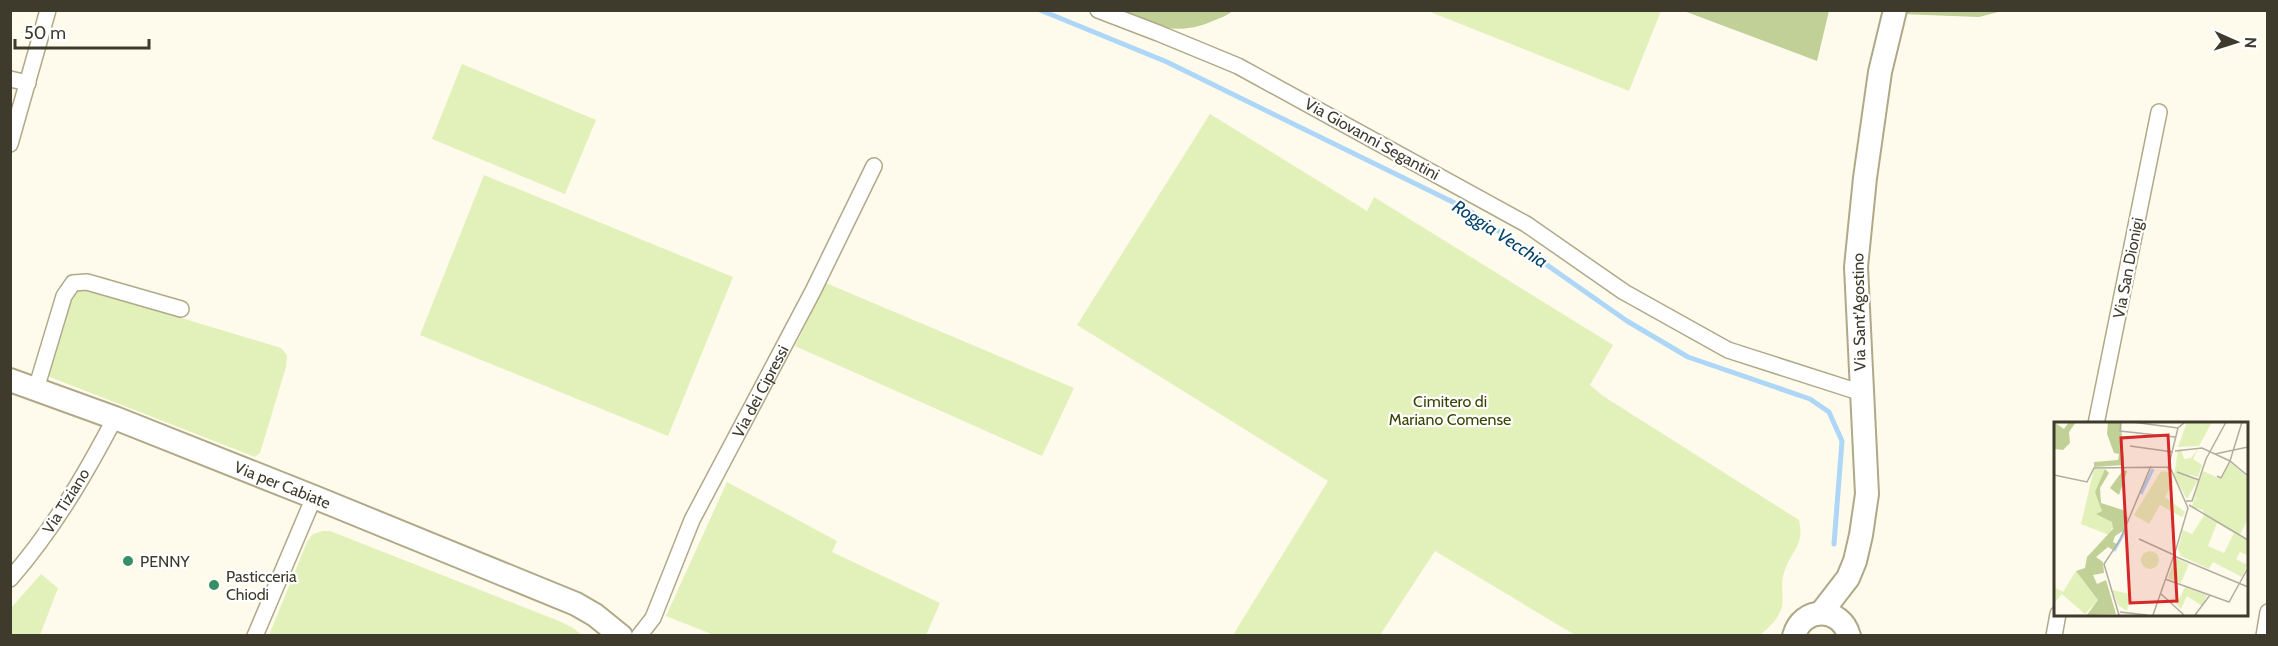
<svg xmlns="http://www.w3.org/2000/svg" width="2278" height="646" font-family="Cabin,sans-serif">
<rect width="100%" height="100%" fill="#fefbed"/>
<path fill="#e2f0ba" d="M1428 11H1661L1629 91Z
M462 64 596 120 565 194 432 139Z
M1210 114 1367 211 1374 197 1613 345 1590 385 1603 396 1799 520C1805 547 1790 551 1784 573 1780 584 1784 596 1782 606 1779 619 1768 629 1758 636L1575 635 1435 551 1380 635H1233L1328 481 1077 325Z
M484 175 733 277 668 436 420 335Z
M826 283 1074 388 1042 456 795 346Z
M82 288 281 348 287 355 286 367 260 453 255 457 50 377 47 373 73 293 76 289Z
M727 482 837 541 832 552 940 603 926 635H714L666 616Z
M323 531H330L559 621 573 628 582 635H269L307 542 313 534Z
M41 574 58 588 40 635H11V608Z"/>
<path fill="#c1d096" d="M1902 10 2002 11 1979 17 1901 14Z
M1121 11H1233C1225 17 1217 19 1208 23 1172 36 1153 25 1121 11Z
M1684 11 1829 10V11L1817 61Z"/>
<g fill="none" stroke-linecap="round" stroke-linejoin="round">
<path stroke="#aed7f7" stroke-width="5" d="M1040 10 1167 62 1467 209 1627 321 1688 357 1810 399 1829 412 1842 441 1834 544"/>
<defs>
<g id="street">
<path d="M1098 10 1158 33 1238 66 1526 224 1624 292 1728 350 1862 393"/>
<path d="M10 79 28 83"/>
<path d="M10 144 48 10"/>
<path d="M36 389 64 296 73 283 87 282 181 309"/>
<path d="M2096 424 2159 112"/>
<path d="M10 579C53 530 85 475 115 418"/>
<path d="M255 636 314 497"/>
<path id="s1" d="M639 636 653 618 692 520 813 291 874 166"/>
<path d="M2054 636 2058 614"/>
<path d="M2264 636 2268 612"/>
</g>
<g id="secondary">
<path id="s2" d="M10 380 115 418 314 497 576 604 595 615 621 636"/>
<path d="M1821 613 1848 578 1855 561 1861 535 1867 494 1856 267 1865 178 1880 72 1895 10"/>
<path d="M1794 636C1802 606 1841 606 1849 636"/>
</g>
</defs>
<use href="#street" stroke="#b0a988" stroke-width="18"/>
<use href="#secondary" stroke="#b0a988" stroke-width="26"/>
<use href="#street" stroke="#fff" stroke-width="15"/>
<use href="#secondary" stroke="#fff" stroke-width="22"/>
</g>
<g fill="#378f64" stroke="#fff" stroke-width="2">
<circle cx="128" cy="561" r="6"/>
<circle cx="214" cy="585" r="6"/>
</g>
<g text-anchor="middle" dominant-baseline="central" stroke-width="4.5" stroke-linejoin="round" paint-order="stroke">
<g font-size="16" fill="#3e3b2d" stroke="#fff">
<text transform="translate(1372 139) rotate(29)">Via Giovanni Segantini</text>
<text transform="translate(2128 268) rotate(-79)">Via San Dionigi</text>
<text transform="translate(1859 312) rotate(-91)">Via Sant'Agostino</text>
<text stroke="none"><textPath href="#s1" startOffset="274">Via dei Cipressi</textPath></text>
<text stroke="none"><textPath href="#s2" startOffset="292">Via per Cabiate</textPath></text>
<text transform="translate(66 501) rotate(-58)">Via Tiziano</text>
</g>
<g font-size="16" fill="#394400" stroke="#fff">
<text x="1450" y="401">Cimitero di<tspan x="1450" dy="18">Mariano Comense</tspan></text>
</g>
<g font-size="16" fill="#3e3b2d" stroke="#fff" text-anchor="start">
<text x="140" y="561">PENNY</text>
<text x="226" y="576">Pasticceria<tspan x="226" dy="18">Chiodi</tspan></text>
</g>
<g font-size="18" font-style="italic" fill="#05456b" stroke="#fff">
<text transform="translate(1500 234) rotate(33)">Roggia Vecchia</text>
</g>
</g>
<g transform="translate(2054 422)">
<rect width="194" height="194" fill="#fefbed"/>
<path d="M133 0H158L145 24 124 25ZM127 27 130 37 137 36 144 27 139 37 148 43 144 55 133 52 144 58 133 77 120 54 124 28ZM176 40 193 55V99L186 113 193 118V133L186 130 182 137 193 143 188 155 159 140 155 147 127 134 124 127 129 108 138 112 150 94 149 88 138 85 140 76 146 78 140 75 149 49 167 57ZM163 101 180 111 170 131 154 124ZM40 47H51L41 70 48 85 47 92 60 102 55 113 27 102ZM107 49 115 50 119 60 111 75 131 90 128 95 106 83 95 102 80 93ZM87 138a9 9 0 1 1 18 0a9 9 0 1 1-18 0ZM121 136 135 142 127 161 114 156ZM22 149 44 178 31 192 8 172 0 181V165L9 170ZM131 165 153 173 148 184 133 174 127 187 117 176 125 177ZM58 168 76 172 73 189 64 183Z" fill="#e2f0ba" fill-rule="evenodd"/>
<path d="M0 0 10 7 15 0H22L15 10 16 21 9 28 0 27ZM54 0H67L70 43 40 45V40L64 38 65 32 60 31 53 12ZM51 47 55 51 46 66 47 81 69 88 74 96 69 109 61 114 59 120 63 122 59 128 54 125 42 135 49 140 50 151 39 153 43 162 52 158 62 192 33 193 44 178 22 149 31 146 33 135 59 107 58 100 42 92 48 89 41 70ZM69 48 73 49 65 73 56 66Z" fill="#c1d096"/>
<path fill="none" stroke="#aed7f7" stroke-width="3" d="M87 72 99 47M60 129 72 107"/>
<path fill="none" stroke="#b1aea0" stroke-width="1.5" d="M67 0 66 9 121 15M78 0 124 6M76 24 119 30M121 29 148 26 176 39 194 54M161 32 194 25M117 47 134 86 120 134 194 165M117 50 114 46 124 6 131 0M123 50 145 58M0 53 33 60 40 46 114 45M163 54 167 56 176 39 188 0M132 79H138L152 37 172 0M135 83 194 118M85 117 120 133 99 193M111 157 175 180 194 146M106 171 130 193M66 190 93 193M65 193 50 142 66 118 97 44M141 193 156 173"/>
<path fill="#d62828" fill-opacity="0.15" stroke="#d62828" stroke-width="3" d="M114 13 123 179 76 181 67 16Z"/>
<rect width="194" height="194" fill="none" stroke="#3e3b2d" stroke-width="3"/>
</g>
<rect width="2278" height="646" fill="none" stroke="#3e3b2d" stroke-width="24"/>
<g transform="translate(2236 42) rotate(93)" stroke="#ffffff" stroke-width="4.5" paint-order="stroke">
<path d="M0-4.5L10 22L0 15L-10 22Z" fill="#3e3b2d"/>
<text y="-9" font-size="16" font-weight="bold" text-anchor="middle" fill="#3e3b2d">N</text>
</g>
<path d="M15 39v9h134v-9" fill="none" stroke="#3e3b2d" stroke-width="3"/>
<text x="24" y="39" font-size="18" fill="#3e3b2d" stroke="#ffffff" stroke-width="4.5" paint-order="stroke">50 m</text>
</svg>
